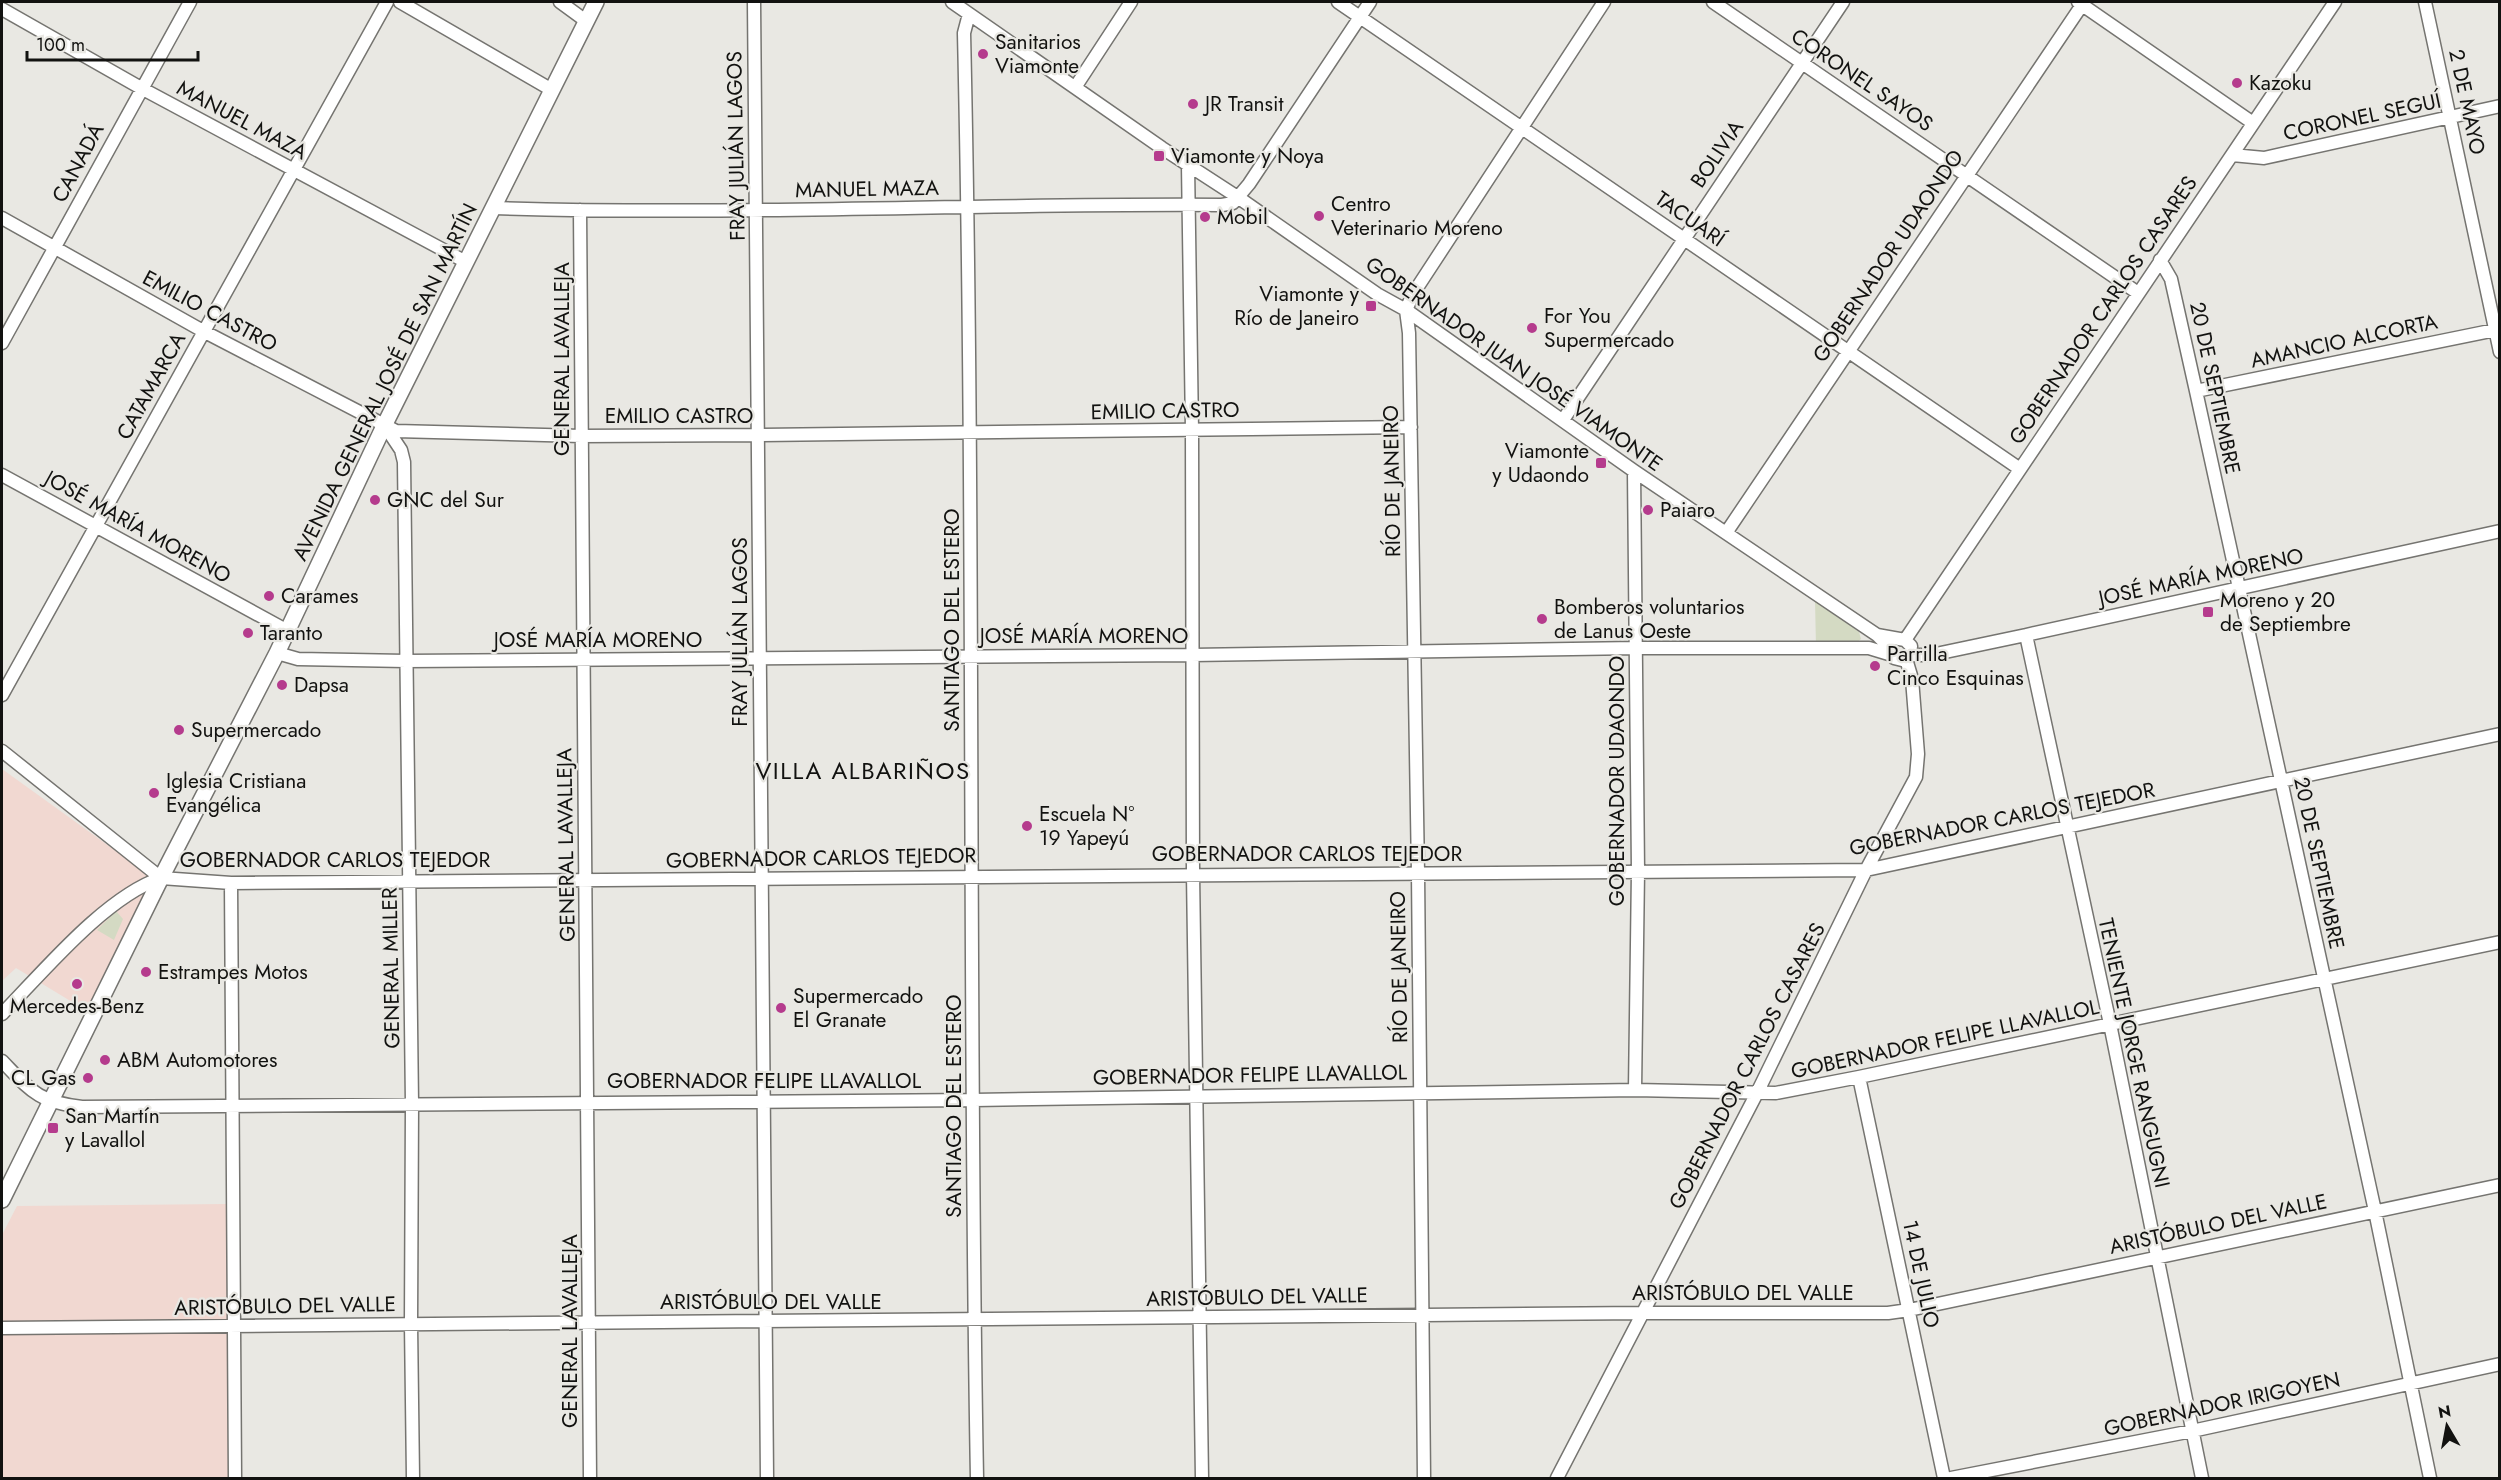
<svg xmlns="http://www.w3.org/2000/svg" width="2501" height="1480" font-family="Jost,sans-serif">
<rect width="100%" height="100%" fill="#e9e8e3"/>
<path fill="#f1d8d1" d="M2 769 152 877 87 1011 16 968 2 981Z
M226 1204 232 1478H2V1235L17 1206Z"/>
<path fill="#d4dac3" d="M1815 601 1859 632 1861 639 1855 644 1816 646Z
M116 911 123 919 114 940 97 930Z"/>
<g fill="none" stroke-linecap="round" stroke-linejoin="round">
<defs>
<path id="minor" d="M400 2 552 90
M560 2 586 21
M754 2 767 1478
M952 2 1162 148 1239 198 1377 294 1406 310 1634 471 1877 635 1887 645 1894 658 1902 660 1910 655 1911 646 1905 640 1877 635
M1338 2 2020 469
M1713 2 2138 293
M2078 2 2253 123
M2425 2 2500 352
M2 9 141 88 466 262
M969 14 964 33C975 515 968 997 977 1478
M1076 86 1131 2
M2232 155 2264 158 2500 106
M1188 165 1192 430 1193 874 1202 1478
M494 208C736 216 979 203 1222 205L1233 203 1249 184 1370 2
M580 210 590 1478
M2 218 203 331 396 431 581 436 759 435 1411 427
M2160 260 2171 279 2196 391 2375 1211 2430 1478
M1406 310 1409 333 1418 873 1424 1478
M1406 310 1413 294 1604 2
M2 343 190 2
M2196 391 2500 329
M1563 420 1843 2
M385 426 401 450 404 462 412 1104 411 1324 413 1478
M1634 471 1638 871 1635 1090
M2 475 286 630
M1726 533 2084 2
M2026 635 2110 1024 2202 1478
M1905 640 2335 2
M277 653 298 659 406 661 1192 655 1636 648H1869L1892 655
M1910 655H1931L2026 635 2500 531
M2 695 387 2
M2 751 161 878 231 883 1866 870 2500 734
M231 883 235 1478
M2 1014C44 971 105 897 161 878
M2 1061C31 1091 38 1102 82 1107L974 1100 1635 1090 1776 1093 1859 1077 2500 942
M1859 1077 1944 1478
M2 1328 1643 1313H1888L1909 1310 2500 1185
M1557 1478 1758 1091 1866 870 1916 777 1918 754 1912 679 1906 659
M1951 1478 2192 1431 2500 1364"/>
<path id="major" d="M2 1200 161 878 277 653 384 426 596 2"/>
</defs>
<use href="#minor" stroke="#757470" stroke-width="15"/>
<use href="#major" stroke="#757470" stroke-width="18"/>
<use href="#minor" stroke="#fff" stroke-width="12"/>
<use href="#major" stroke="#fff" stroke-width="15"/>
</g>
<g fill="#b53b8d" stroke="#e9e8e3" stroke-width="2">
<circle cx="983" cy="54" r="6"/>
<circle cx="2237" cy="83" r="6"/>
<circle cx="1193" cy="104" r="6"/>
<rect x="1153" y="150" width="12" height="12" rx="3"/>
<circle cx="1319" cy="216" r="6"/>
<circle cx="1205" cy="217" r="6"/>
<rect x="1365" y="300" width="12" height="12" rx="3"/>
<circle cx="1532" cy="328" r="6"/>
<rect x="1595" y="457" width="12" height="12" rx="3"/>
<circle cx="375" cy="500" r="6"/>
<circle cx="1648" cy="510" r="6"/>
<circle cx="269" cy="596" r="6"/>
<rect x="2202" y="606" width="12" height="12" rx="3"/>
<circle cx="1542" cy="619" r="6"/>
<circle cx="248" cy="633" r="6"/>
<circle cx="1875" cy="666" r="6"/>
<circle cx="282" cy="685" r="6"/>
<circle cx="179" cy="730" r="6"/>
<circle cx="154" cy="793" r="6"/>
<circle cx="1027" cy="826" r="6"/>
<circle cx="146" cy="972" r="6"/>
<circle cx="77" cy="984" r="6"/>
<circle cx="781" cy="1008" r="6"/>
<circle cx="105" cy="1060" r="6"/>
<circle cx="88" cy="1078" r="6"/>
<rect x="47" y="1122" width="12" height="12" rx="3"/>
</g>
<g text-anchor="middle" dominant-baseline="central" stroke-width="4.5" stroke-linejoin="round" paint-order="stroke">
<g font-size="21" fill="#121210" stroke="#e9e8e3" text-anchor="start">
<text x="995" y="42">Sanitarios<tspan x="995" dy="24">Viamonte</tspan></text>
<text x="2249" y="83">Kazoku</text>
<text x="1205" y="104">JR Transit</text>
<text x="1171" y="156">Viamonte y Noya</text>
<text x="1331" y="204">Centro<tspan x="1331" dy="24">Veterinario Moreno</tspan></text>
<text x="1217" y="217">Mobil</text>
<text x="1359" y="294" text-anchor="end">Viamonte y<tspan x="1359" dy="24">Río de Janeiro</tspan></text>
<text x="1544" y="316">For You<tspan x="1544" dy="24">Supermercado</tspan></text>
<text x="1589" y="451" text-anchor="end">Viamonte<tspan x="1589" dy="24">y Udaondo</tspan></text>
<text x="387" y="500">GNC del Sur</text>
<text x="1660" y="510">Paiaro</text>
<text x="281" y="596">Carames</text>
<text x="2220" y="600">Moreno y 20<tspan x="2220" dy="24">de Septiembre</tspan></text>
<text x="1554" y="607">Bomberos voluntarios<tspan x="1554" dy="24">de Lanus Oeste</tspan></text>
<text x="260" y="633">Taranto</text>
<text x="1887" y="654">Parrilla<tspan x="1887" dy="24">Cinco Esquinas</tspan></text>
<text x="294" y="685">Dapsa</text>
<text x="191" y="730">Supermercado</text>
<text x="166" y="781">Iglesia Cristiana<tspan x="166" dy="24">Evangélica</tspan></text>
<text x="1039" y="814">Escuela Nº<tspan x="1039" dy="24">19 Yapeyú</tspan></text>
<text x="158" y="972">Estrampes Motos</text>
<text x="793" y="996">Supermercado<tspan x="793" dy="24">El Granate</tspan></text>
<text x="77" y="1006" text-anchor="middle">Mercedes-Benz</text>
<text x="117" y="1060">ABM Automotores</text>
<text x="76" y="1078" text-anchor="end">CL Gas</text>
<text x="65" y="1116">San Martín<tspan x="65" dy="24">y Lavallol</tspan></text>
</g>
<g font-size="21" fill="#121210" stroke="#e9e8e3">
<text transform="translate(1862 80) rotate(34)">CORONEL SAYOS</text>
<text transform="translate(2467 102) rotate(78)">2 DE MAYO</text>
<text transform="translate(2362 117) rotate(-12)">CORONEL SEGUÍ</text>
<text transform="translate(242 120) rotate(28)">MANUEL MAZA</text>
<text transform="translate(736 146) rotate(-91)">FRAY JULIÁN LAGOS</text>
<text transform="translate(1717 154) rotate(-56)">BOLIVIA</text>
<text transform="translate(78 163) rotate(-62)">CANADÁ</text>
<text transform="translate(867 189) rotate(-1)">MANUEL MAZA</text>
<text transform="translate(1690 219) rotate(35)">TACUARÍ</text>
<text transform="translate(1888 256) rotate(-56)">GOBERNADOR UDAONDO</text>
<text transform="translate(2103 310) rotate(-56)">GOBERNADOR CARLOS CASARES</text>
<text transform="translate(210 311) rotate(28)">EMILIO CASTRO</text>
<text transform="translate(2344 341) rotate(-12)">AMANCIO ALCORTA</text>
<text transform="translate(562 359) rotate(-90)">GENERAL LAVALLEJA</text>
<text transform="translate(1514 364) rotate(35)">GOBERNADOR JUAN JOSÉ VIAMONTE</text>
<text transform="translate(385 382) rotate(-64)">AVENIDA GENERAL JOSÉ DE SAN MARTÍN</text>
<text transform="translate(151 386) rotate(-61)">CATAMARCA</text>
<text transform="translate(2215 388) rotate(78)">20 DE SEPTIEMBRE</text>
<text transform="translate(1165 411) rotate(-1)">EMILIO CASTRO</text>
<text x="679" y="416">EMILIO CASTRO</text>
<text transform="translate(1392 481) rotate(-91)">RÍO DE JANEIRO</text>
<text transform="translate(138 527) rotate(29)">JOSÉ MARÍA MORENO</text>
<text transform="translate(2201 577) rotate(-12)">JOSÉ MARÍA MORENO</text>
<text transform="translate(952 620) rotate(-90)">SANTIAGO DEL ESTERO</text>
<text transform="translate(740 632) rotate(-90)">FRAY JULIÁN LAGOS</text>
<text x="1084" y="636">JOSÉ MARÍA MORENO</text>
<text x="598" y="640">JOSÉ MARÍA MORENO</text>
<text transform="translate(1617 781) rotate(-90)">GOBERNADOR UDAONDO</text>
<text transform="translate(2002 819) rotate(-11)">GOBERNADOR CARLOS TEJEDOR</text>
<text transform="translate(566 845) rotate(-91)">GENERAL LAVALLEJA</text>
<text x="1307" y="854">GOBERNADOR CARLOS TEJEDOR</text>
<text transform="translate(821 858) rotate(-1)">GOBERNADOR CARLOS TEJEDOR</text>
<text x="335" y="860">GOBERNADOR CARLOS TEJEDOR</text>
<text transform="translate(2319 863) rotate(78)">20 DE SEPTIEMBRE</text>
<text transform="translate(1399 967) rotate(-91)">RÍO DE JANEIRO</text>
<text transform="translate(391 968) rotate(-91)">GENERAL MILLER</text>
<text transform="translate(1945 1039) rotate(-12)">GOBERNADOR FELIPE LLAVALLOL</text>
<text transform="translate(2134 1053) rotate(78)">TENIENTE JORGE RANGUGNI</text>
<text transform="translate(1747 1066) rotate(-63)">GOBERNADOR CARLOS CASARES</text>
<text transform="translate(1250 1075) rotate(-1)">GOBERNADOR FELIPE LLAVALLOL</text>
<text x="764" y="1081">GOBERNADOR FELIPE LLAVALLOL</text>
<text transform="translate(954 1106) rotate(-90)">SANTIAGO DEL ESTERO</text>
<text transform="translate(2218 1224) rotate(-12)">ARISTÓBULO DEL VALLE</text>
<text transform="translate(1921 1274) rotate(78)">14 DE JULIO</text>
<text x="1743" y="1293">ARISTÓBULO DEL VALLE</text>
<text transform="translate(1257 1297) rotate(-1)">ARISTÓBULO DEL VALLE</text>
<text x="771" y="1302">ARISTÓBULO DEL VALLE</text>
<text transform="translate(285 1306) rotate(-1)">ARISTÓBULO DEL VALLE</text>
<text transform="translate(570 1331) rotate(-90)">GENERAL LAVALLEJA</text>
<text transform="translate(2222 1404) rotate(-12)">GOBERNADOR IRIGOYEN</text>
</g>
<g font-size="24" letter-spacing="1.5" fill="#121210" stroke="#e9e8e3">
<text x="863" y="770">VILLA ALBARIÑOS</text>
</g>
</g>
<rect width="2501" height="1480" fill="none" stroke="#121210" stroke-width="6"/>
<g transform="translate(2447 1426) rotate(350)" stroke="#e9e8e3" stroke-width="4.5" paint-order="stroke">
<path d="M0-4.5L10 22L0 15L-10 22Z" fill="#121210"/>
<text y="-9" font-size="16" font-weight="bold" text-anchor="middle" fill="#121210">N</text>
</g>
<path d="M27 51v9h171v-9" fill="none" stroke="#121210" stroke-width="3"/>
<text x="36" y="51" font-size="18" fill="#121210" stroke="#e9e8e3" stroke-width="4.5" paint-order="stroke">100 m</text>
</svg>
